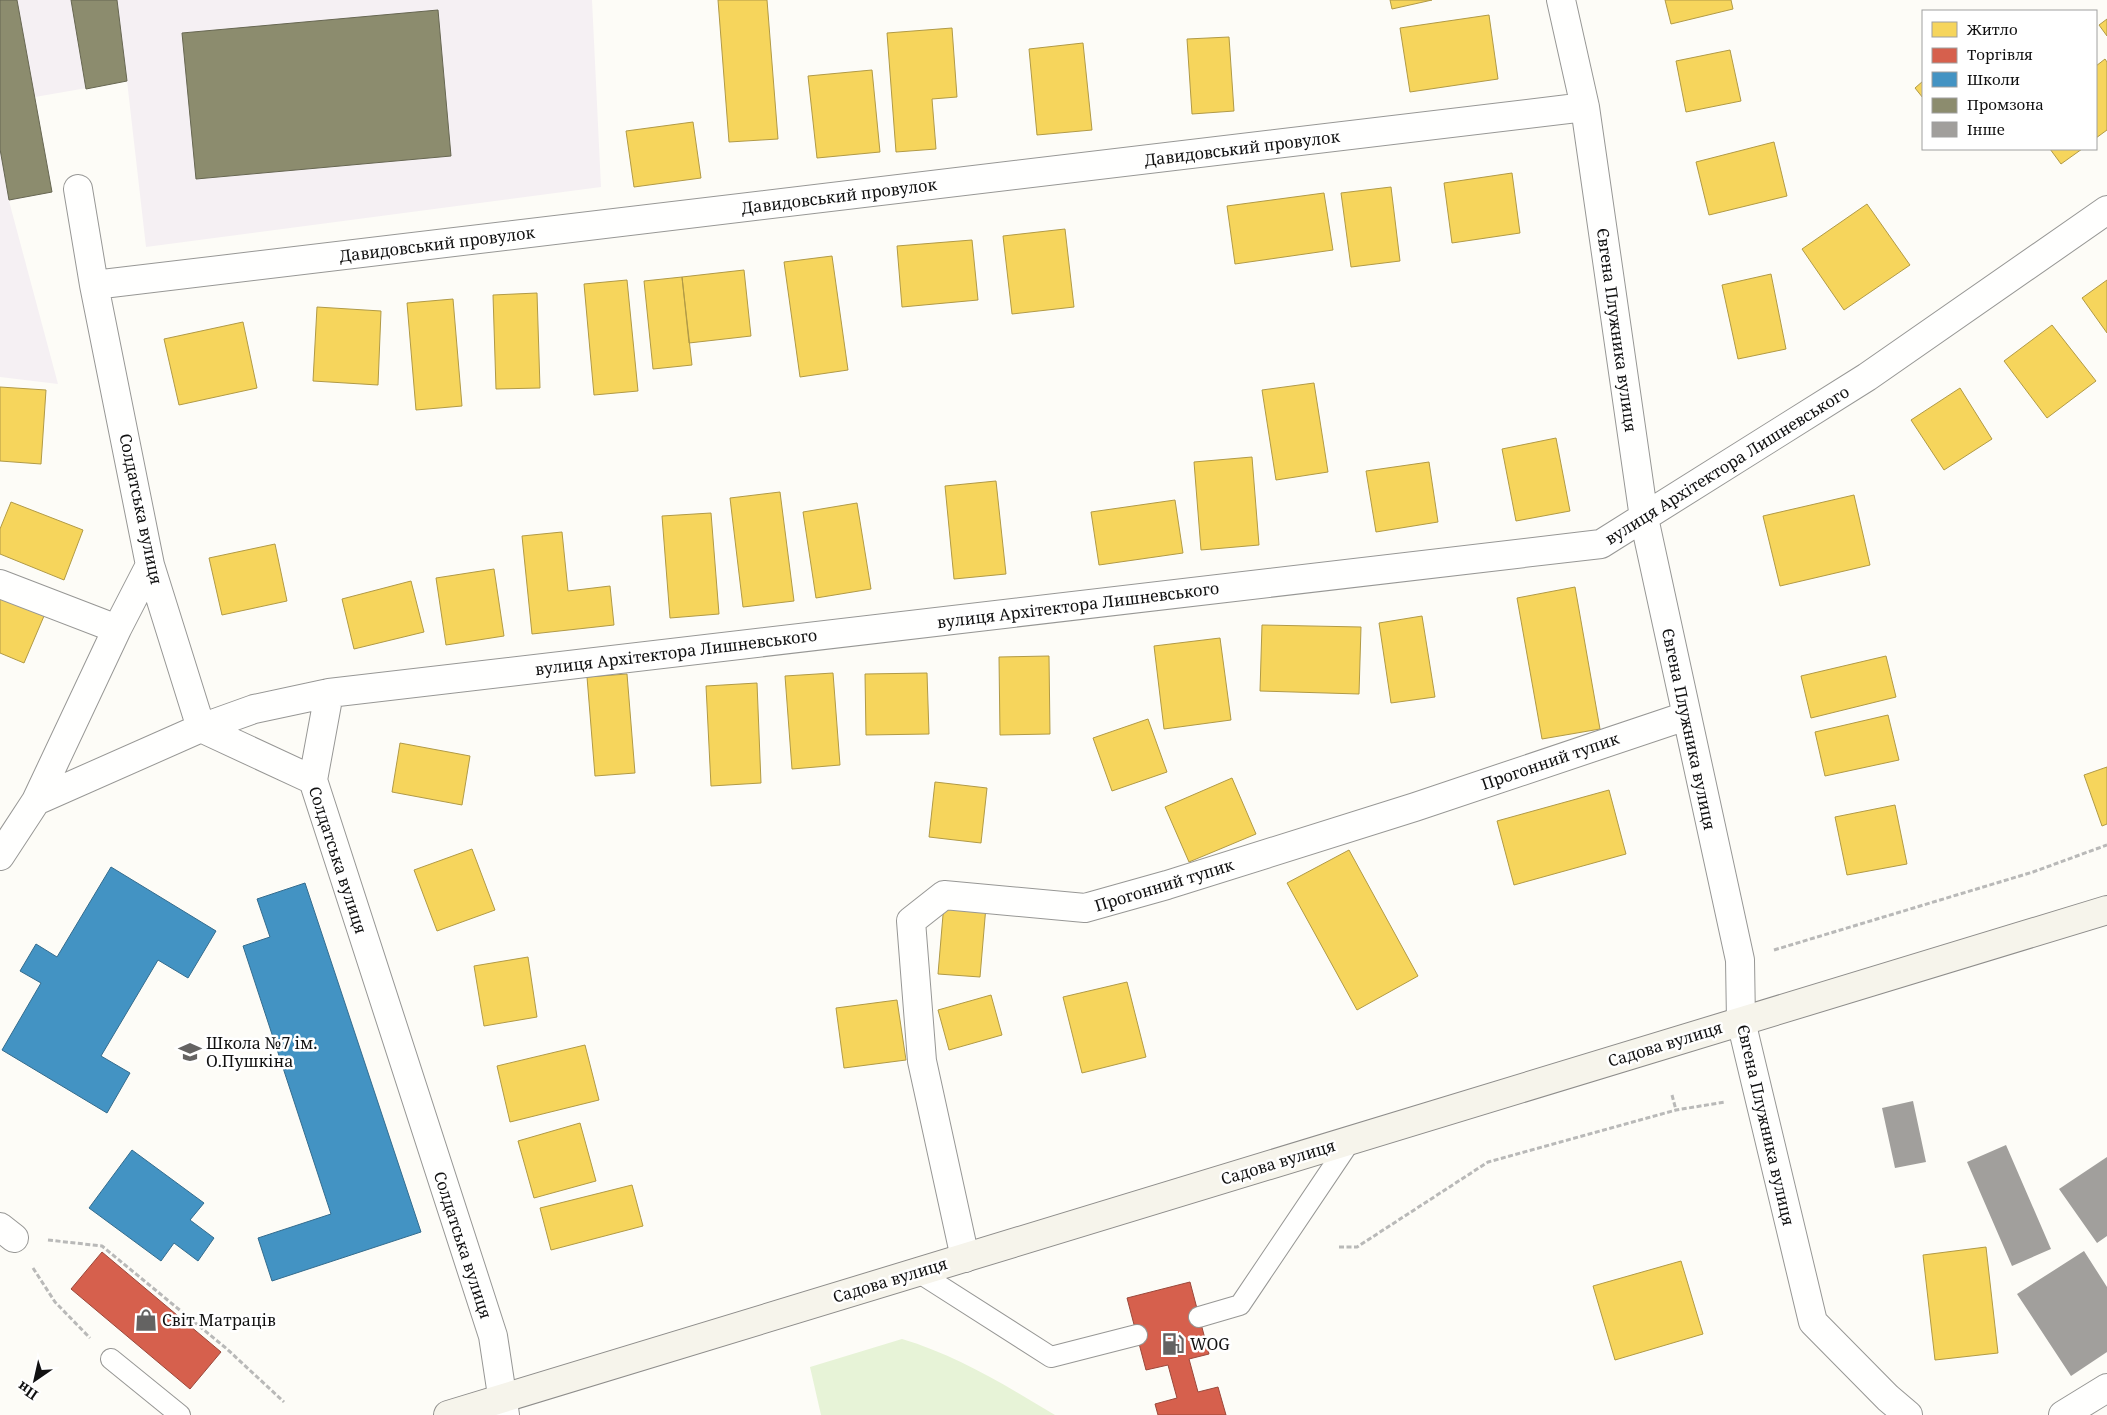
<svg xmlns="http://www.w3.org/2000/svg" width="2107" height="1415" font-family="'Noto Serif',serif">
<rect width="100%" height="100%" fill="#fdfcf7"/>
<path fill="#f5f0f3" d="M0 0H592L601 187 146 247 127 81 35 97 52 192 9 201 58 384 0 377Z"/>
<path fill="#e7f3d7" d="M902 1339C956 1355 1007 1386 1055 1415H821L810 1367Z"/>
<path fill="#f6d55c" stroke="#b19a46" d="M718 0H767L778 139 729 142Z
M1390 0H1432L1392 9Z
M1665 0H1731L1733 9 1671 24Z
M1489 15 1498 79 1410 92 1400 28Z
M2107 19V36L2099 25Z
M952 28 957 97 932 99 936 149 896 152 887 33Z
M1229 37 1234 111 1192 114 1187 39Z
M1083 43 1092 130 1037 135 1029 49Z
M1730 50 1741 101 1686 112 1676 61Z
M2105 59 2107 62V130L2096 138V66Z
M872 70 880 152 817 158 808 76Z
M1923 81V98L1915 88Z
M693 122 701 178 634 187 626 131Z
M1774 142 1787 196 1709 215 1696 162Z
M2050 149H2082L2061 164Z
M1512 173 1520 233 1452 243 1444 183Z
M1391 187 1400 261 1351 267 1341 193Z
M1324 193 1333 250 1235 264 1227 206Z
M1867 204 1910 265 1844 310 1802 249Z
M1065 229 1074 307 1012 314 1003 236Z
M972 240 978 300 902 307 897 246Z
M832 256 848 370 800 377 784 262Z
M744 270 751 336 689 343 682 277Z
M1771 274 1786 349 1738 359 1722 285Z
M682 277 692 365 653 369 644 281Z
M627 280 638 391 594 395 584 284Z
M2107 280V333L2082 298Z
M537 293 540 388 496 389 493 295Z
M453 299 462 406 416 410 407 303Z
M317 307 381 311 378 385 313 381Z
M243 322 257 388 179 405 164 339Z
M2052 325 2096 381 2047 418 2004 361Z
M1314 383 1328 472 1276 480 1262 390Z
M0 387 46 390 41 464 0 461Z
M1960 388 1992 439 1944 470 1911 420Z
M1556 438 1570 511 1516 521 1502 449Z
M1252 457 1259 545 1201 550 1194 462Z
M1429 462 1438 522 1376 532 1366 471Z
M996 481 1006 574 954 579 945 486Z
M780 492 794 601 743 607 730 498Z
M1854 495 1870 565 1780 586 1763 516Z
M1175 500 1183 553 1099 565 1091 512Z
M11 502 83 530 64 580 0 554V529Z
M857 503 871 589 816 598 803 512Z
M711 513 719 614 670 618 662 516Z
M562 532 568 591 610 586 614 625 532 634 522 536Z
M275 544 287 601 222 615 209 558Z
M494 569 504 636 446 645 436 578Z
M411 581 424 632 354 649 342 599Z
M1575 587 1600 729 1542 739 1517 598Z
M0 598 44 616 24 663 0 653Z
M1422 616 1435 697 1391 703 1379 623Z
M1262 625 1361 627 1359 694 1260 691Z
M1220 638 1231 720 1164 729 1154 646Z
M1049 656 1050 734 1000 735 999 657Z
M1886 656 1896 697 1811 718 1801 676Z
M833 673 840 765 792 769 785 676Z
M927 673 929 734 866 735 865 674Z
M627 674 635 773 595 776 587 677Z
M757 683 761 783 711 786 706 686Z
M1888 715 1899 760 1825 776 1815 732Z
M1148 719 1167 772 1112 791 1093 738Z
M400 743 470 756 462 805 392 792Z
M2107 767V824L2102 826 2084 775Z
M1232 778 1256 834 1189 862 1165 807Z
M935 782 987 788 981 843 929 837Z
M1609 790 1626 854 1514 885 1497 821Z
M1895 805 1907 864 1847 875 1835 817Z
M472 849 495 910 437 931 414 870Z
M1349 850 1418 976 1357 1010 1287 883Z
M944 903 986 906 980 977 938 974Z
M528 957 537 1017 484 1026 474 966Z
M1127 982 1146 1057 1082 1073 1063 997Z
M991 995 1002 1035 949 1050 938 1010Z
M897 1000 906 1060 844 1068 836 1008Z
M585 1045 599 1100 510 1122 497 1066Z
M580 1123 596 1181 534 1198 518 1141Z
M632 1185 643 1226 551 1250 540 1208Z
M1986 1247 1998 1353 1935 1360 1923 1255Z
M1681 1261 1703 1334 1615 1360 1593 1286Z"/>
<path fill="#d6604d" stroke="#9b483b" d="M102 1252 221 1352 190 1389 71 1289Z
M1190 1282 1209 1354 1189 1359 1198 1392 1218 1387 1226 1415H1158L1155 1404 1177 1398 1168 1365 1146 1370 1127 1298Z"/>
<path fill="#4393c3" stroke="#346c8e" d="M111 867 216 931 188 978 158 960 101 1056 130 1073 107 1113 2 1050 41 983 20 971 36 944 57 957Z
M305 883 421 1232 272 1281 258 1238 331 1214 243 946 270 937 257 899Z
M132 1150 204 1203 190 1220 214 1238 198 1261 174 1243 161 1261 89 1208Z"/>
<path fill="#8c8c6e" stroke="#676752" d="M0 0H17L52 192 9 200 0 149Z
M71 0H117L127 81 86 89Z
M438 10 451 156 196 179 182 33Z"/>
<path fill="#a19f9c" d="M1913 1101 1926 1162 1895 1168 1882 1108Z
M2006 1145 2051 1249 2012 1266 1967 1162Z
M2107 1157V1236L2097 1243 2059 1189Z
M2084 1251 2107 1287V1352L2071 1376 2017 1294Z"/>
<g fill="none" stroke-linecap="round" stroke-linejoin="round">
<defs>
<path id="service" d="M918 1272 1051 1357 1137 1335
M1199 1317 1240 1305 1351 1140
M111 1359 180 1415"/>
<path id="minor" d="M1561 0 1585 107 1644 518 1740 960 1741 1021 1813 1322 1888 1398 1908 1415
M78 189 94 285 150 565 201 728 313 780 493 1336 505 1415
M94 285 1585 107
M0 584 117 629
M313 780 329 693
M36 801 117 629 150 565
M0 856 36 801 201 728 254 709 329 693 1601 544 1867 377 2107 210
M0 1227 14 1238
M965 1258 922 1061 911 921 944 895 1085 908 1167 885 1415 807 1686 716
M2063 1415 2107 1388"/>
<path id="secondary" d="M448 1415 2107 910"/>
</defs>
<use href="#service" stroke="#979795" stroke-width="22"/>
<use href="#minor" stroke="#979795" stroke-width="30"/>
<use href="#secondary" stroke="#8e8d8b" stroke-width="30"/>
<path stroke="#b9b9b8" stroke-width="3" stroke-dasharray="5 2.5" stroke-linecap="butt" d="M1774 950 2033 872 2107 845
M1672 1095 1676 1110
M48 1240 102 1246 227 1349 284 1402
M1339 1247H1357L1488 1162 1676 1110 1725 1102
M33 1268 55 1302 90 1338"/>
<use href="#service" stroke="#fffffe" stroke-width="20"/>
<use href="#minor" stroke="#fffffe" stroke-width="28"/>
<use href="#secondary" stroke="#f6f4eb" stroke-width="28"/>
</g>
<defs>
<symbol id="school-bare" viewBox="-9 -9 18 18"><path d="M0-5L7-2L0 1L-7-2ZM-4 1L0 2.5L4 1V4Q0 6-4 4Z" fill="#646362" stroke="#fff" stroke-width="2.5" paint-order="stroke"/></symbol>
<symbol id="shop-bare" viewBox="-9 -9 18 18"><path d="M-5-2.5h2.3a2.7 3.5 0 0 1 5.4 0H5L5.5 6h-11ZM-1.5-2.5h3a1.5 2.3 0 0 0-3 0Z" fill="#646362" stroke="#fff" stroke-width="2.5" paint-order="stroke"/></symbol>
<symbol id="fuel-bare" viewBox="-9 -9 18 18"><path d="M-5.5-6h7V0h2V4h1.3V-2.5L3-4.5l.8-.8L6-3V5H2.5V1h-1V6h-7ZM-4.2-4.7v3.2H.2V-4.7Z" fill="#646362" stroke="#fff" stroke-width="2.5" paint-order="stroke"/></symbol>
</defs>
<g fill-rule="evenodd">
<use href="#school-bare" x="174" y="1036" width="32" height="32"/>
<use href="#shop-bare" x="130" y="1304" width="32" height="32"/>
<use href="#fuel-bare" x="1157" y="1328" width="32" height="32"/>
</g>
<g text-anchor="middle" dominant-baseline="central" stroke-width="5" stroke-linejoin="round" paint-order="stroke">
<g font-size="16" fill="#111" stroke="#fff">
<text transform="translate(1242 148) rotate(-7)">Давидовський провулок</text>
<text transform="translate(839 196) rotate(-7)">Давидовський провулок</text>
<text transform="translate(437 244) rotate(-7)">Давидовський провулок</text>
<text transform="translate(1617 330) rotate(82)">Євгена Плужника вулиця</text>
<text transform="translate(1727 465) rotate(-32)">вулиця Архітектора Лишневського</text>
<text transform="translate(141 509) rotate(78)">Солдатська вулиця</text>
<text transform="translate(1078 605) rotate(-7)">вулиця Архітектора Лишневського</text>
<text transform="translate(676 652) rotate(-7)">вулиця Архітектора Лишневського</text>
<text transform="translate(1689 729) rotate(78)">Євгена Плужника вулиця</text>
<text transform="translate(1550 761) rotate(-19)">Прогонний тупик</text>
<text transform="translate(338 860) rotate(72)">Солдатська вулиця</text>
<text transform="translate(1164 885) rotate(-17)">Прогонний тупик</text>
<text transform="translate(1665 1044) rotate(-17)">Садова вулиця</text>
<text transform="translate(1766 1125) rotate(77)">Євгена Плужника вулиця</text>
<text transform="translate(1278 1162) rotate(-17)">Садова вулиця</text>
<text transform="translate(463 1245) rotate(72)">Солдатська вулиця</text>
<text transform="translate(890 1280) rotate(-17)">Садова вулиця</text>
</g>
<g font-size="16" fill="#111" stroke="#fff" text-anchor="start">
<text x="206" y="1043">Школа №7 ім.<tspan x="206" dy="18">О.Пушкіна</tspan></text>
<text x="162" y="1320">Світ Матраців</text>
<text x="1190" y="1344">WOG</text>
</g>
</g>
<rect x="1922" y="10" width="175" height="140" fill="#ffffff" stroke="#a0a0a0"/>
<rect x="1932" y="22" width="25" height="15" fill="#f6d55c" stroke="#a0a0a0"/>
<text x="1967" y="35" font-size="15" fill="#111111">Житло</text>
<rect x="1932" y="48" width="25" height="15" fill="#d6604d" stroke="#a0a0a0"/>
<text x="1967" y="60" font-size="15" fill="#111111">Торгівля</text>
<rect x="1932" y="72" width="25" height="15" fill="#4393c3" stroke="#a0a0a0"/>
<text x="1967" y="85" font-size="15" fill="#111111">Школи</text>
<rect x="1932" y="98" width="25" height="15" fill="#8c8c6e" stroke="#a0a0a0"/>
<text x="1967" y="110" font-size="15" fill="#111111">Промзона</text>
<rect x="1932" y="122" width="25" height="15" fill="#a19f9c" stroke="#a0a0a0"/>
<text x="1967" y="135" font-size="15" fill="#111111">Інше</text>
<g transform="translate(35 1380) rotate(214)" stroke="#ffffff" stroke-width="4" paint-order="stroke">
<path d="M0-4L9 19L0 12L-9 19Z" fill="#111111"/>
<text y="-8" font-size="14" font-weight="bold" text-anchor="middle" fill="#111111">Пн</text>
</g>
</svg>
